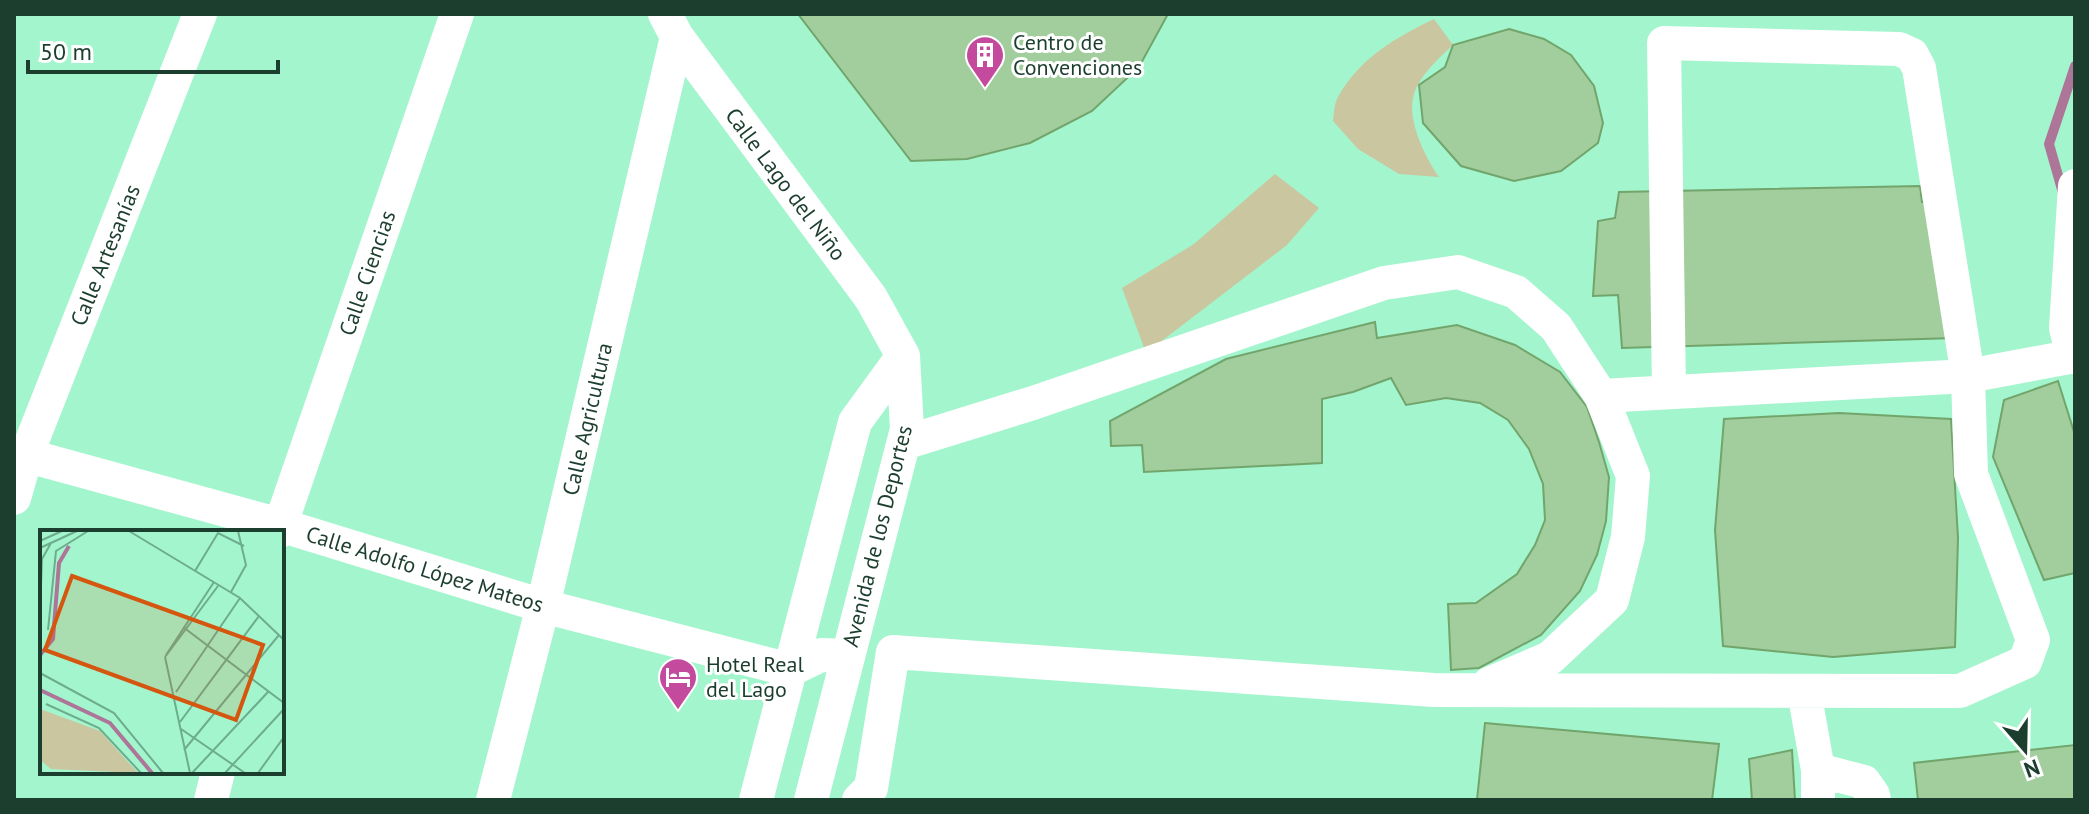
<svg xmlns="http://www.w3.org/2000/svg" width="2089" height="814" font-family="'PT Sans',sans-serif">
<rect width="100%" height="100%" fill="#a3f5cd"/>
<path fill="#cac6a0" d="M1434 19 1453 45C1439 58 1420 75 1414 94 1406 119 1425 157 1439 177L1399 174 1358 149 1333 121C1334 114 1334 104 1338 97 1359 59 1396 37 1434 19Z
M1275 174 1319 208 1287 245 1146 353 1122 288 1194 244Z"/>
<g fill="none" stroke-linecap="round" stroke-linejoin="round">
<path stroke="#ad7598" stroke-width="10" d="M2063 193 2049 144 2075 66"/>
</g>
<path fill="#a1ce9c" stroke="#72a56c" stroke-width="2" d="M798 14H1168L1139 67 1092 111 1030 143 967 159 911 161Z
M1509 29 1544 39 1571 55 1594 86 1603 123 1598 143 1561 171 1514 181 1461 166 1423 123 1419 85 1445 67 1453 45Z
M1920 186 1922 202 1953 203 1955 338 1622 348 1618 295 1593 296 1598 221 1615 218 1619 192Z
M1375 322 1377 338 1457 325 1515 345 1560 372 1587 407 1599 442 1609 477 1606 521 1597 555 1580 591 1541 635 1479 668 1451 670 1448 604 1476 603 1517 574 1535 545 1545 520 1543 484 1529 449 1508 420 1480 403 1446 398 1406 405 1391 378 1353 392 1322 399V463L1144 472 1142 445 1111 446 1110 421 1226 359Z
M2058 381 2075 435V573L2044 580 1993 457 2004 400Z
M1839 413 1951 419 1958 538 1955 647 1833 657 1723 646 1715 530 1724 419Z
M1485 723 1719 744 1712 800H1477Z
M2075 745V800H1918L1914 763Z
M1792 750 1795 800H1752L1749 759Z"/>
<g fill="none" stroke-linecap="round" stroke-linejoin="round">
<path stroke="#fff" stroke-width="34" d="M665 14 677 37 871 298 903 356 907 429 811 800
M2073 357 2066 328 2075 186
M1601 396 1968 376 2075 356
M904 443 1033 403 1384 283 1458 272 1516 292 1556 327 1601 396 1633 476 1628 537 1612 600 1550 658 1489 684
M14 452 280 525 543 606 790 670 821 655 847 656
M14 498 26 456 200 14
M278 532 457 14
M1804 691 1818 770
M211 800 218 772
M493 800 543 606 677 37
M756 800 855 422 903 356
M859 800 871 788 893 652 1434 690 1960 691 2025 662 2033 640 1971 474 1968 376 1919 68 1912 55 1899 49 1664 43 1669 392
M1818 800V770L1864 782 1873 795 1874 800"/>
</g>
<defs>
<symbol id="building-pin" viewBox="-11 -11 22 30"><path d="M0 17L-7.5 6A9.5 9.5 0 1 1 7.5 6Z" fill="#c44a9d" stroke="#fff"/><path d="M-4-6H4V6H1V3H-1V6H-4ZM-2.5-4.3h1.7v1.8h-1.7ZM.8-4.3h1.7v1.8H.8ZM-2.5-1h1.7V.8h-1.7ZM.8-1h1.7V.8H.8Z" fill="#fff"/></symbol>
<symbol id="hotel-pin" viewBox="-11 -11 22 30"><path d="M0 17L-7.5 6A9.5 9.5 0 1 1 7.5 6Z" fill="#c44a9d" stroke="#fff"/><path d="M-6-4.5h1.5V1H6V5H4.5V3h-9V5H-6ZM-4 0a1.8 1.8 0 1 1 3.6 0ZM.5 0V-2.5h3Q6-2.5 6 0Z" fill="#fff"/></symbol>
</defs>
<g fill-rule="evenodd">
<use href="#building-pin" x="963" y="33" width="44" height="60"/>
<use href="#hotel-pin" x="656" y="655" width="44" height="60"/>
</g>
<g text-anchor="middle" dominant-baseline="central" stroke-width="6" stroke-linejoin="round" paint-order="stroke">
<g font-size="22" fill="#1c3e2e" stroke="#fff" text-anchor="start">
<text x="1013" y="42">Centro de<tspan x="1013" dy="25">Convenciones</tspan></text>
<text x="706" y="664">Hotel Real<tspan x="706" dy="25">del Lago</tspan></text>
</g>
<g font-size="22" fill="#1c3e2e" stroke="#fff">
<text transform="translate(786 184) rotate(53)">Calle Lago del Niño</text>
<text transform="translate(105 255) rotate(-68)">Calle Artesanías</text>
<text transform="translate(367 273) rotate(-71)">Calle Ciencias</text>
<text transform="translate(587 419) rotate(-77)">Calle Agricultura</text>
<text transform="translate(877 536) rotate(-76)">Avenida de los Deportes</text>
<text transform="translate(425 569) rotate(17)">Calle Adolfo López Mateos</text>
</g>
</g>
<g transform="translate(40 530)">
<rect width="244" height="244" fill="#a3f5cd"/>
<path d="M0 179 60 201 98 243 11 239 0 230Z" fill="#cac6a0"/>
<path fill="none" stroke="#ad7598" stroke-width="4" d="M0 125 13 109 19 33 29 16M0 160 70 193 112 243"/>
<path fill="none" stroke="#6dac8d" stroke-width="2" d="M89 1 200 68 244 110M0 11 22 1M0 18 37 1M155 41 178 3 204 16M191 62 206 35 198 1M0 82 2 29 11 13M143 97 244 173M8 100 16 21 48 1M126 125 174 52M125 127 150 243M125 127 178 56M0 143 74 183 123 243M136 162 200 68M6 174 59 198 101 243M140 192 219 86M141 199 205 243M144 220 239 105M152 243 228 162M185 243 244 179M218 243 244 207"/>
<path fill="#d4560f" fill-opacity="0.15" stroke="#d4560f" stroke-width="4" d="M32 46 223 115 196 190 5 120Z"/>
<rect width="244" height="244" fill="none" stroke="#1c3e2e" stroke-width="4"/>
</g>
<rect width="2089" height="814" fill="none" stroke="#1c3e2e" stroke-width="32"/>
<g transform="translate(2025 750) rotate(160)" stroke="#ffffff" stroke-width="6" paint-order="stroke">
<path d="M0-6L14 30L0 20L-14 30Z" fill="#1c3e2e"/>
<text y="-12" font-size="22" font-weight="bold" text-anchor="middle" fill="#1c3e2e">N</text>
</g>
<path d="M28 60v12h250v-12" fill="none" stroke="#1c3e2e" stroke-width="4"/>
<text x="40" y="60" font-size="24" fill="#1c3e2e" stroke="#ffffff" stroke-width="6" paint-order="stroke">50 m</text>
</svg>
